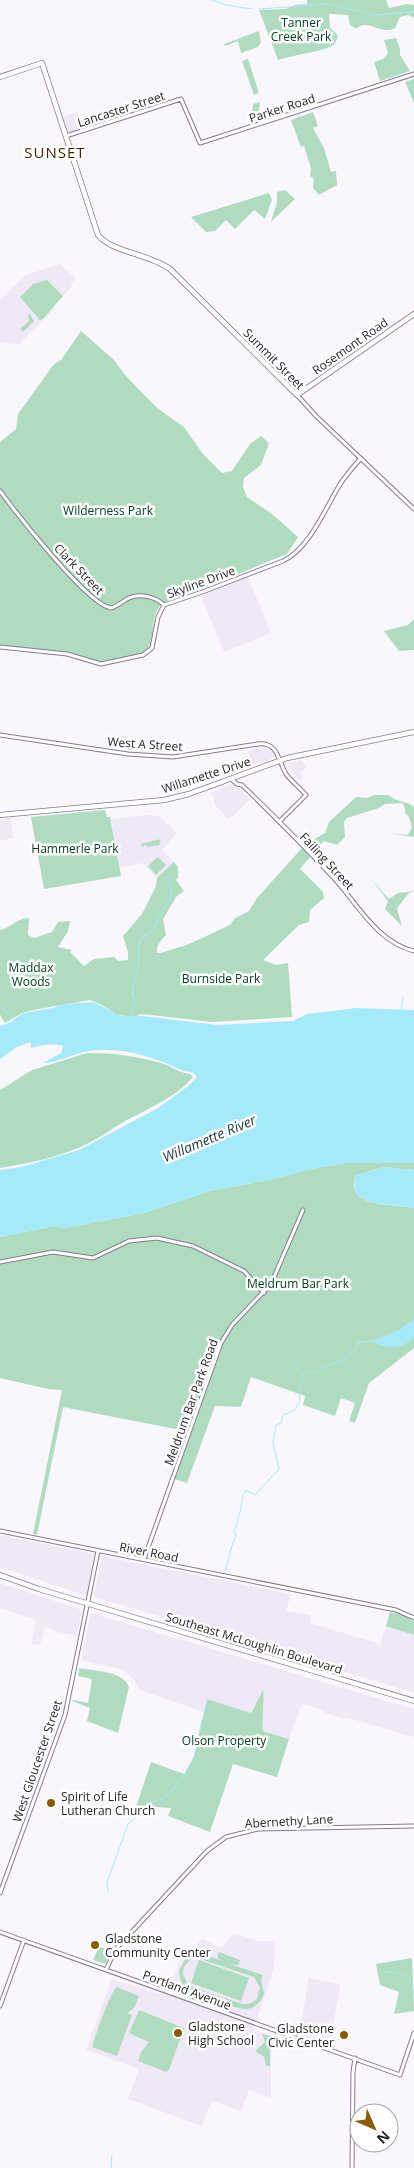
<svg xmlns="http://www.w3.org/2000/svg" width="414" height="2168" font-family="'Open Sans',sans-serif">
<rect width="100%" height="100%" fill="#faf6fe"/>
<path fill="#f0e8f7" d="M77 112 84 127 67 133 61 117Z
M60 264 76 279 70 285 72 287 53 306 55 308 19 344 0 342V299L26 275Z
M248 577 271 633 224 652 201 596Z
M259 748 270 750 274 756 271 759 251 766 248 750Z
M302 760 307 767 301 773 304 776 299 781 288 767 290 763Z
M234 783 250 799 233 816 228 818 215 805 214 797 210 793Z
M148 815 159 816 177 833 162 850 174 862 157 878 143 863 119 867 111 819Z
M11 817 13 838 0 841V820Z
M0 1535 94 1554 87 1593 84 1595 0 1567Z
M102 1556 291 1594 286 1611 311 1615 310 1623 380 1644 386 1626 414 1635V1693L95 1597 94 1593Z
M0 1583 82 1610 77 1636 53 1631V1629L45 1627 40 1645 31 1644 36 1620 0 1608Z
M91 1613 414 1709V1737L345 1717 344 1719 323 1712V1710L304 1704 301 1706 289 1739 263 1731 261 1716 265 1703H255L251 1713 207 1699 204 1712 145 1692 138 1688 133 1679 124 1670 81 1660Z
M234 1934 255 1939V1941H275L274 1968 254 2029 271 2036V2098L249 2090 241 2111 212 2101 202 2126 128 2099 139 2069 86 2050 112 1979 167 1996 179 1962 202 1939 221 1948Z
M309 1978 340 1984 330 2046 299 2036Z"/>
<path fill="#afdcbe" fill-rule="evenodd" d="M307 0H386L389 8 407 4 414 5V18L408 15 400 17 395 28C381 36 367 17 356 29L350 25 348 15 329 14 330 28 336 33 338 37 334 45C317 53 297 54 278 60L259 10 286 9 295 5 307 4Z
M259 31 261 43 258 47 241 53 238 41 225 46 224 44Z
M396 38 400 49V55L410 71 380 81 374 62 383 59 388 53 384 40Z
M248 59 259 93 254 95 242 61Z
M414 79V103L405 82Z
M260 102 258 120 251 122 253 104Z
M313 112 318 126 313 128 324 148 331 172 336 171 337 185 319 195 313 188 314 179 310 176 311 168 304 146 301 147 291 120Z
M285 190 295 199 271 222 277 202V192Z
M269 193 272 200 265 219 254 210 235 229 226 220 215 231 206 232 191 217Z
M47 280 63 296 43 319 40 320 20 297 33 284Z
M30 314 34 321 23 332 20 329 29 321 28 315Z
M81 331 114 360 125 375 157 408 184 427 203 454 222 473 232 471 250 444 261 436 269 443 261 465 244 478 243 487 247 497 272 514 298 537 287 554 182 597C177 598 171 599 167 601 146 610 159 640 144 653L99 662 72 653 0 646V442L16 429 18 414 54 364 61 360Z
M414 619V650L399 651 384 631 408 625Z
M374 795H388C396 802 408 801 414 807V837L387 833 408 835 412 827 409 817 405 813V808L402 803 385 804 379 808 347 818 344 822 345 837 337 845 324 841 313 853 305 844 325 833 329 822 356 797 367 798Z
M105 810 107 817H110L121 876 44 889 31 817Z
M161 839 159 845 149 847 145 845 143 847 140 844Z
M302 848 310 857 300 869 323 892 324 898 310 910 309 922 299 925 263 960 276 965 288 963 292 1017 212 1022 142 1014 134 1017 117 1015 102 1005 90 1000 33 1010 22 1013 5 1023 0 1015V930C11 928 17 918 29 918L28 935 34 938 52 932 58 922 70 921 68 931 58 947 72 950 70 952 84 966 94 959 114 957 118 961 128 960V952L123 936 142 914 156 886 157 878 174 862 178 867V877L176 880 184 891 176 897 163 919 166 935C161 940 156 946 157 953H161L189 944 230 925 235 918 249 911 257 898Z
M158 857 166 865 156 875 148 866Z
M372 880 389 899 398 893 414 891 409 893 397 908 402 926 385 909 388 901Z
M87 1053C115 1053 134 1056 161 1063 171 1066 179 1073 190 1074L193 1077C176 1097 148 1109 125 1121 113 1128 101 1137 89 1143 61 1157 30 1163 0 1168V1090L32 1070Z
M364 1162 414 1163V1170L383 1167 355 1176C346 1209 393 1203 414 1208V1348L369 1383 355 1423 349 1421 355 1403 341 1398 335 1416 303 1405 305 1396 251 1377 241 1407 215 1406 187 1483 174 1479 191 1432 63 1407 37 1535 33 1534 62 1390 48 1389 0 1378V1237L54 1226 65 1228 144 1213 210 1191 273 1179 306 1170 345 1163Z
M390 1612 404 1615 414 1622V1635L386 1626Z
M79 1668C94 1671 124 1671 129 1687L118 1733 87 1721 90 1708 72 1701 73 1700 88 1703 92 1679 78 1676Z
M263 1690C265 1704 261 1716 263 1731L289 1739 277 1777 233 1764 210 1832 168 1816 171 1808 156 1807 146 1811 136 1807 151 1762 184 1774 194 1757 207 1699 251 1713Z
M99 1947 112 1950 105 1964 93 1960Z
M219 1952 240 1960 238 1965 230 1964 263 1975 261 1980 264 1994C261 2002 255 2008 247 2009 237 2010 189 1992 183 1985 180 1980 179 1975 179 1970L186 1958 200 1953 225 1962 217 1958ZM197 1958 254 1977 260 1987 257 1999 249 2004H242L193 1987 187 1983 183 1974 184 1967 190 1960Z
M412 1958 414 2011 394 2014 399 1992 380 1985 376 1964Z
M199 1960 249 1978 241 2001 191 1983Z
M117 1987 139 1996 134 2008 127 2013 132 2015 117 2056 92 2047C96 2035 109 1994 117 1987Z
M139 2010 184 2028 169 2070 166 2072 138 2061 141 2052 149 2042 129 2033Z
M262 2034 270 2036V2066H266L264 2057 255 2051 265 2042Z"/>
<path fill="#a5eafa" d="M93 1002 120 1016H142L218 1025 293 1021 307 1014 356 1008 414 1010V1163H345L306 1170 273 1179 210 1191 144 1213 65 1228 54 1226 0 1237V1170L21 1167 79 1150 158 1108 187 1087 197 1077C193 1070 188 1073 181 1070 152 1056 116 1045 84 1052 70 1055 57 1063 43 1063L61 1053 63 1046C53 1043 41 1045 31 1048V1043L30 1042 17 1047 0 1059V1026L11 1022 23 1013 53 1008 62 1004Z
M383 1167 414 1170V1208C393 1202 348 1210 355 1176Z
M414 1319V1337C402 1350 386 1349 372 1341L399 1330Z"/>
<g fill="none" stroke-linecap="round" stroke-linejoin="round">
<path stroke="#a5eafa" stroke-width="1" d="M212 0 226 5 252 9
M259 9 329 4 375 15 414 12
M0 1005 13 1019
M401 1009 403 998
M131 1017 135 1001 132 991 138 966 139 945 142 937 153 930 172 894 168 877
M225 1572 233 1542 236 1536 234 1531C237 1526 243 1501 243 1495L246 1490 255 1495 279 1469 273 1443 276 1425 281 1423 283 1415 295 1410 300 1400 299 1387 303 1381 302 1375 308 1372H317C330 1361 353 1361 358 1342L374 1341
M204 1715 207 1701
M108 1892 107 1883 128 1824 151 1803 163 1798 173 1790 186 1773 194 1757 202 1720
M382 1971C400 1973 409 1973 414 1993
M111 2168 112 2156"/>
<defs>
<path id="minor" d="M66 136 181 99 200 143 414 74
M297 395 316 416 414 509
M0 491C17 514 88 605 111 608 118 606 123 601 129 598 140 593 156 597 164 605
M0 647 67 654 101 664 143 655 152 648 158 617 164 605 205 591 283 561C309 549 325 509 339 486 345 476 353 467 361 458
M0 735 128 754 173 757 258 744C278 742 278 760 286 774 291 781 300 788 306 795L279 822
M231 779 237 784 242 785C272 814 302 844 331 875 356 901 376 942 414 951
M0 1262 53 1252 93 1258 129 1241 157 1238 193 1246 244 1271 264 1293
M0 1531 396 1610 414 1618
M144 1559 221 1343 232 1325 271 1284 303 1210
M0 1893 65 1715 98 1551
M0 1932 400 2075 414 2033
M106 1970 115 1950 140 1923 207 1851 226 1837 258 1829 414 1826
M0 2006 24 1940
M352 2168 353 2072 355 2058"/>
<path id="major" d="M0 77 42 63 98 235C111 252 150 254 170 269L297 395 414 314
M0 815 164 800 189 794 287 758 414 732
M0 1575 39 1589 414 1701"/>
</defs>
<use href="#minor" stroke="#857b8d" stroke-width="5"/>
<use href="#major" stroke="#857b8d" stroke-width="6"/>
<use href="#minor" stroke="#fff" stroke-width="3"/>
<use href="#major" stroke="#fff" stroke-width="4.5"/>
</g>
<g fill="#8a5c00" stroke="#fff" stroke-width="2">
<circle cx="51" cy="1803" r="5"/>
<circle cx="95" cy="1945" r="5"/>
<circle cx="178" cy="2033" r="5"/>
<circle cx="344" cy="2035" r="5"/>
</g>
<g text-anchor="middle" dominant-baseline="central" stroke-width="5" stroke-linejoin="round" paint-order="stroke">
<g font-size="12" fill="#004021" stroke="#fff">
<text x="301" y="22">Tanner<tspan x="301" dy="14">Creek Park</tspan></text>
<text x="108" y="510">Wilderness Park</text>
<text x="75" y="848">Hammerle Park</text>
<text x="31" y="967">Maddax<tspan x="31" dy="14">Woods</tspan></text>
<text x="221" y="978">Burnside Park</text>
<text x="298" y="1283">Meldrum Bar Park</text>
<text x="224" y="1740">Olson Property</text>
</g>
<g font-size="12" fill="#221e25" stroke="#fff">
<text transform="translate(282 108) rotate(-18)">Parker Road</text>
<text transform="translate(121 109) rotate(-18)">Lancaster Street</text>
<text transform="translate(350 346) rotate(-35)">Rosemont Road</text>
<text transform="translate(274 359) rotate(45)">Summit Street</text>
<text transform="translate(79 569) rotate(46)">Clark Street</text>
<text transform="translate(201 582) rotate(-20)">Skyline Drive</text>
<text transform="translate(145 744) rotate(4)">West A Street</text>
<text transform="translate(206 775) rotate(-18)">Willamette Drive</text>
<text transform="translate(327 861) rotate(47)">Failing Street</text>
<text transform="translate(191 1402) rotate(-70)">Meldrum Bar Park Road</text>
<text transform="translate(149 1552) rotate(11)">River Road</text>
<text transform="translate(254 1643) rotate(17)">Southeast McLoughlin Boulevard</text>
<text transform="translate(37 1761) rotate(-71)">West Gloucester Street</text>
<text transform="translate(289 1821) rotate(-3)">Abernethy Lane</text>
<text transform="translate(187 1990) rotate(20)">Portland Avenue</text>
</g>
<g font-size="12" fill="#221e25" stroke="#fff" text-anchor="start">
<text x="61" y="1796">Spirit of Life<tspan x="61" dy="14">Lutheran Church</tspan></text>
<text x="105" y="1938">Gladstone<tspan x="105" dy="14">Community Center</tspan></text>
<text x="188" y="2026">Gladstone<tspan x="188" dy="14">High School</tspan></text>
<text x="334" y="2028" text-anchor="end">Gladstone<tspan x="334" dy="14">Civic Center</tspan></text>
</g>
<g font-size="14" font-style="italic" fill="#16383f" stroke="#fff">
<text transform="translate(209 1138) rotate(-23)">Willamette River</text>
</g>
<g font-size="15" letter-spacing="1" fill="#3c2601" stroke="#fff">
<text x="55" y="152">SUNSET</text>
</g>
</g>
<g transform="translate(374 2128) rotate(135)"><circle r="24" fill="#ffffff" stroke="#a7a5a8"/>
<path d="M0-4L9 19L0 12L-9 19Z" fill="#8a5c00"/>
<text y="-8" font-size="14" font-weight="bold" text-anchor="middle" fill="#221e25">N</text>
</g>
</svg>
